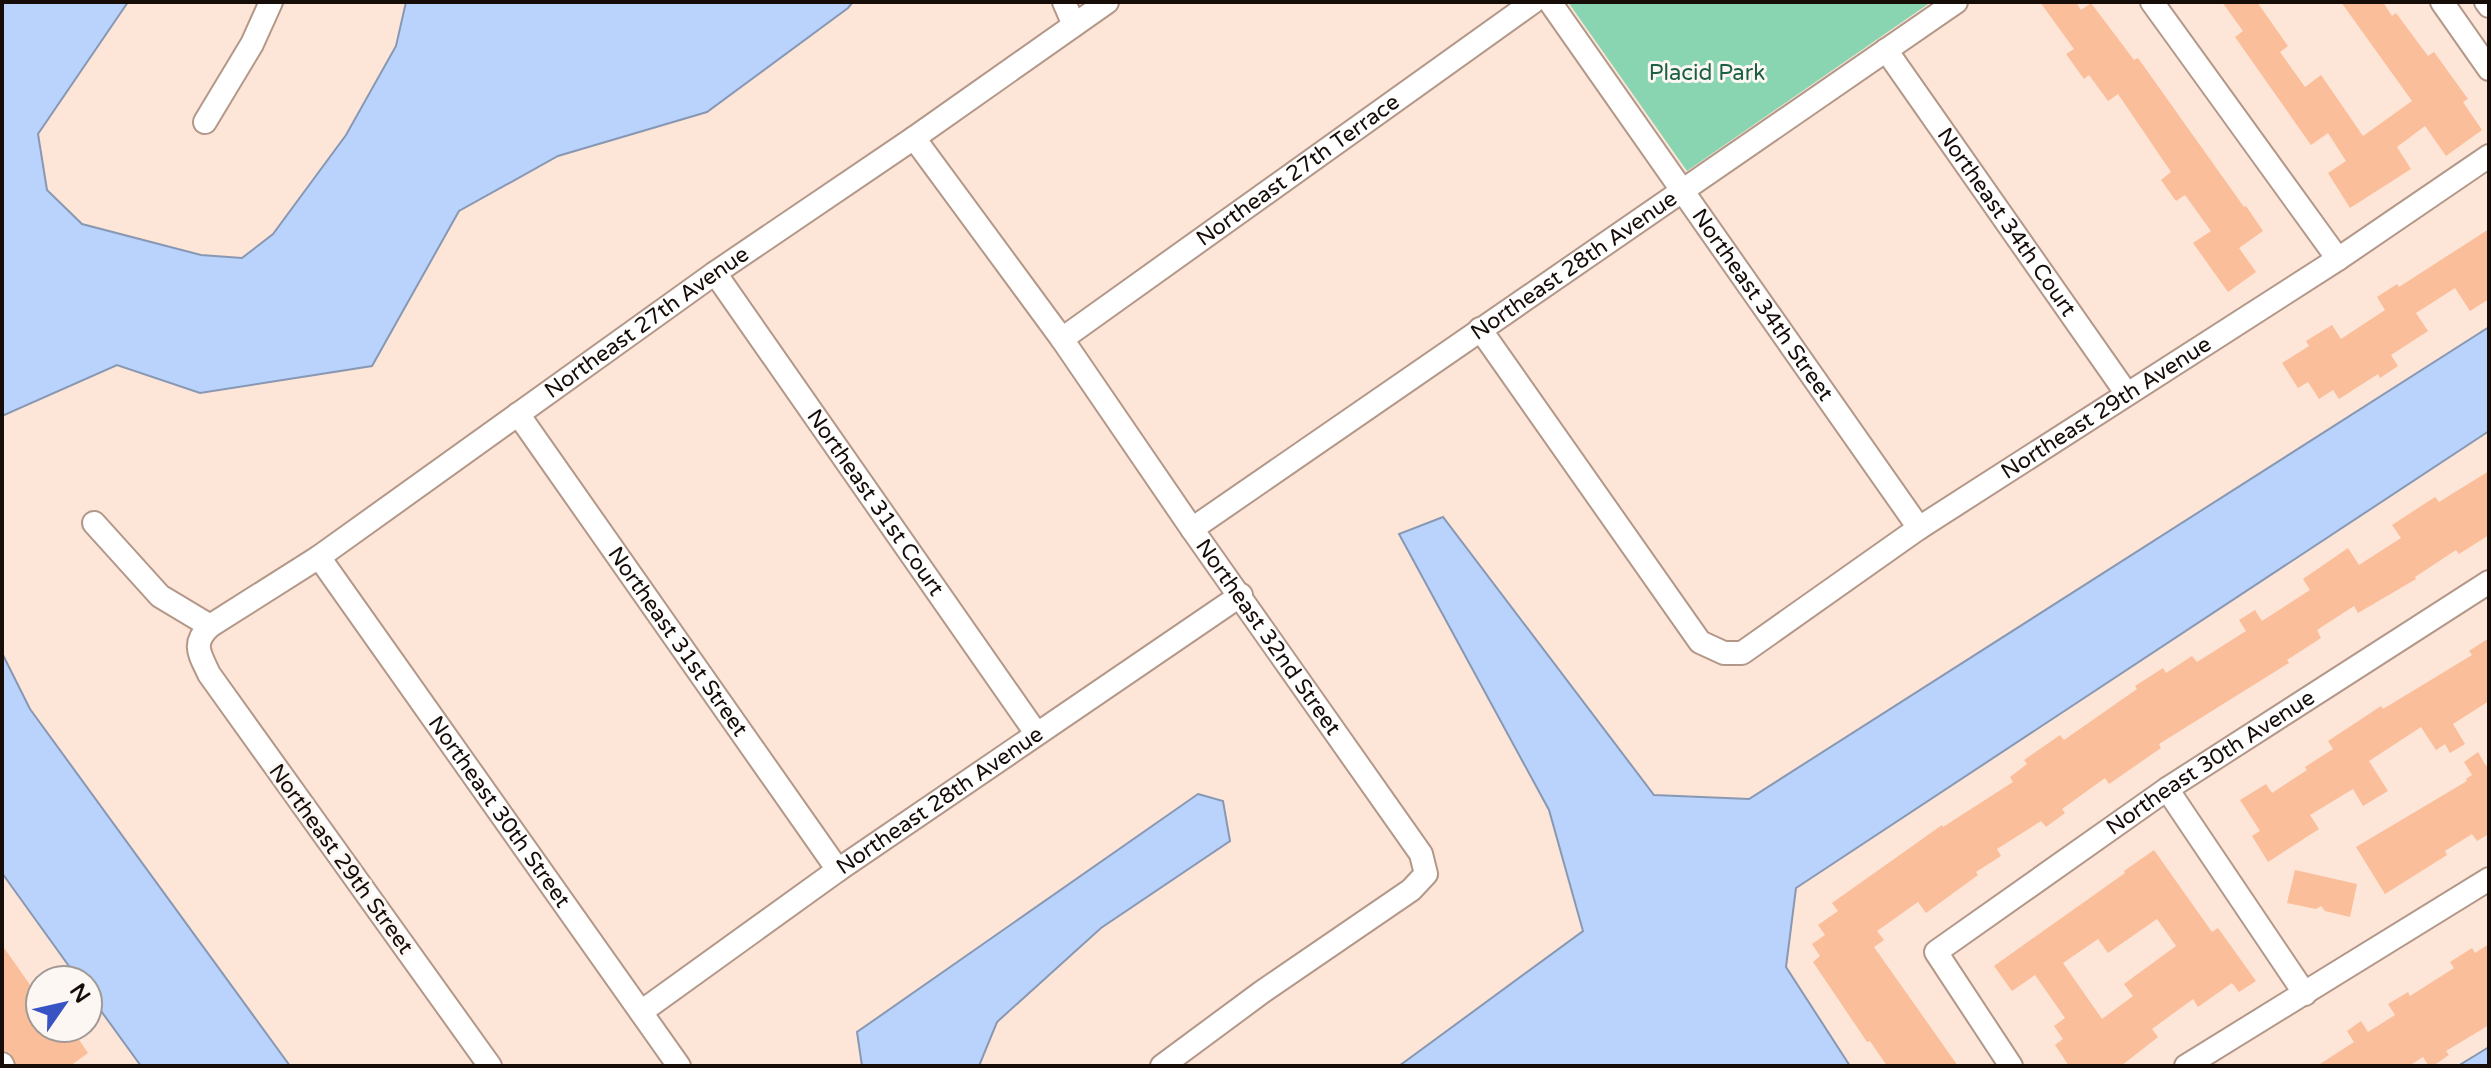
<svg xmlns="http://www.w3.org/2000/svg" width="2491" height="1068" font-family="'Varela Round',sans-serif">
<rect width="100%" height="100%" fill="#fde5d8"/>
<path fill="#8ad5b1" d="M1568 2H1931L1687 171Z"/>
<path fill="#b9d3fc" stroke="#8898b3" stroke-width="2" d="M2 2H128L38 134 47 190 82 224 201 255 242 258 273 234 346 135 396 46 406 2H853L848 8 707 112 558 156 459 211 372 366 200 393 117 365 2 416Z
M2489 327V431L1796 888 1786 967 1850 1066H1399L1583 931 1549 810 1399 534 1443 517 1654 795 1749 799Z
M2 653 30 709 290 1066H141L88 993V980H79L2 873Z
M1198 794 1223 801 1230 841 1101 928 997 1022 979 1066H862L857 1032Z
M2489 1047V1066H2458Z"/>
<path fill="#fbbe9a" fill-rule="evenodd" d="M2040 2H2076L2081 10 2091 3 2134 60 2138 58 2244 207 2246 206 2263 231 2239 248 2256 272 2228 292 2193 243 2211 231 2185 195 2176 201 2161 180 2171 172 2118 94 2108 101 2089 75 2084 79 2066 54 2074 49Z
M2222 2H2257L2288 46 2280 52 2305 87 2321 75 2363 136 2412 101 2341 2H2383L2392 16 2396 13 2428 56 2434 52 2468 99 2463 102 2482 130 2446 156 2425 126 2397 147 2411 169 2350 208 2328 173 2346 161 2328 133 2311 145 2235 37 2243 31Z
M2489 229V299L2470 311 2455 288 2416 313 2428 331 2391 355 2398 366 2380 378 2378 374 2339 399 2333 390 2319 399 2308 382 2298 388 2282 363 2309 346 2306 341 2332 325 2341 339 2385 310 2377 297 2397 284 2399 287Z
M2489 471V535L2459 554 2456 550 2415 577 2416 579 2358 613 2354 606 2317 630 2321 638 2287 660 2289 663 2159 744 2161 748 2109 784 2105 778 2062 809 2065 813 2046 827 2041 821 1997 849 2001 856 1976 872 1978 875 1926 913 1918 902 1877 931 1884 940 1874 947 1958 1066H1887L1870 1041 1867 1042 1813 962 1820 956 1812 944 1825 935 1818 925 1838 911 1832 903 1942 825 1943 827 2013 782 2010 777 2027 764 2024 760 2060 735 2064 740 2137 689 2135 686 2163 668 2166 673 2192 656 2197 662 2246 631 2239 620 2255 610 2262 621 2310 590 2303 579 2348 548 2359 565 2401 538 2392 525 2435 497 2439 502Z
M2489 638V701L2453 724 2465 744 2450 753 2445 744 2436 750 2421 727 2369 761 2388 791 2363 806 2353 789 2310 815 2319 829 2268 862 2252 836 2260 831 2240 800 2266 784 2272 793 2307 770 2305 767 2333 749 2328 741 2381 706 2383 709 2472 655 2469 651Z
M2478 752 2486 766 2489 764V834L2477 841 2472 834 2445 851 2447 855 2385 894 2356 847 2467 781 2466 779 2472 775 2464 762Z
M2154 850 2212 932 2218 928 2256 981 2239 992 2232 983 2198 1007 2193 999 2152 1029 2158 1037 2121 1066H2069L2055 1045 2063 1039 2054 1026 2065 1018 2035 975 2012 991 1994 966 2125 873 2124 871ZM2157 919 2176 946 2124 984 2133 996 2102 1019 2063 963 2098 939 2108 953Z
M2295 870 2357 884 2350 917 2325 911 2321 906 2316 909 2287 903Z
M2489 944V1025L2446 1051 2449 1055 2433 1066H2429L2423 1057 2409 1066H2317L2354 1042 2347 1031 2361 1021 2368 1032 2395 1015 2388 1004 2408 992 2410 996 2454 968 2450 962 2472 948 2475 953Z
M2 945 33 989 40 984V1028H71L88 1053 70 1066H17L10 1053 2 1050Z"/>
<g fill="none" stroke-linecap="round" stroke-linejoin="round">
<defs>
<g id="minor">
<path d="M1064 2 1074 25"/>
<path id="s1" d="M1550 2 1919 528"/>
<path d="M2152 2 2338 259"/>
<path d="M2442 2 2489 69"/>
<path d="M2486 2 2489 6"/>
<path id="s2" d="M1886 50 2127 394"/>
<path d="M205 122 252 44 271 2"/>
<path id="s3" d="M914 138 1062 339 1192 529 1421 854 1426 874 1411 890 1262 992 1162 1066"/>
<path id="s4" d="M715 273 1036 733"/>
<path id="s5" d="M1480 329 1700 642 1724 653H1742L1919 528 2338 259 2489 156"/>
<path id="s6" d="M1062 339 1533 2"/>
<path id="s7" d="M518 414 838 870"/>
<path d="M94 523 160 596 210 626"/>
<path id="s8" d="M1192 529 1956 2"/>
<path id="s9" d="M319 557 679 1066"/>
<path d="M2167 789 2305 994"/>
<path id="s10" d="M641 1012 838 870 1241 595"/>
<path d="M2 1064 3 1066"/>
<path id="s11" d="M490 1066 209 674C200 654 191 644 210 626L319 557 715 273 914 138 1107 2"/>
<path id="s12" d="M2011 1066 1936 952 2167 789 2489 582"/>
<path d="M2186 1066 2489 879"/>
</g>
</defs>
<use href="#minor" stroke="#b39889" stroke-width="26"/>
<use href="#minor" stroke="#fff" stroke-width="22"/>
</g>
<g text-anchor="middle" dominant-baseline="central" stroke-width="6" stroke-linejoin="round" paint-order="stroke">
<g font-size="22" fill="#1b6044" stroke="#fdf7f3">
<text x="1707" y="73">Placid Park</text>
</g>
<g font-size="22" fill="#170d08" stroke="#fdf7f3">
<text stroke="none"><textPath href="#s6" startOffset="290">Northeast 27th Terrace</textPath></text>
<text stroke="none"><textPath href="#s2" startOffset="210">Northeast 34th Court</textPath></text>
<text stroke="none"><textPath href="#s8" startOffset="464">Northeast 28th Avenue</textPath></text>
<text stroke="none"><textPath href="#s1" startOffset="370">Northeast 34th Street</textPath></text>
<text stroke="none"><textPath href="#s11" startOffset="1068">Northeast 27th Avenue</textPath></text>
<text stroke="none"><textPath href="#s5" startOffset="866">Northeast 29th Avenue</textPath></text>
<text stroke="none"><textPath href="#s4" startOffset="280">Northeast 31st Court</textPath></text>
<text stroke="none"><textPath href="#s3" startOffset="612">Northeast 32nd Street</textPath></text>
<text stroke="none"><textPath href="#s7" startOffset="278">Northeast 31st Street</textPath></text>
<text stroke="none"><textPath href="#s12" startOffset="470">Northeast 30th Avenue</textPath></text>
<text stroke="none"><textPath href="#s10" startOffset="366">Northeast 28th Avenue</textPath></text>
<text stroke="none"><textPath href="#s9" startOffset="312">Northeast 30th Street</textPath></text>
<text transform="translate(341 859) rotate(54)">Northeast 29th Street</text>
</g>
</g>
<rect width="2491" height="1068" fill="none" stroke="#170d08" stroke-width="8"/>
<g transform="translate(64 1004) rotate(56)"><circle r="38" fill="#fdf7f3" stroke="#a19995" stroke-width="2"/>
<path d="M0-6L14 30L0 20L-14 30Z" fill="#3753c4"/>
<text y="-12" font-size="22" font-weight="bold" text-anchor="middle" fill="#170d08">N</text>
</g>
</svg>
